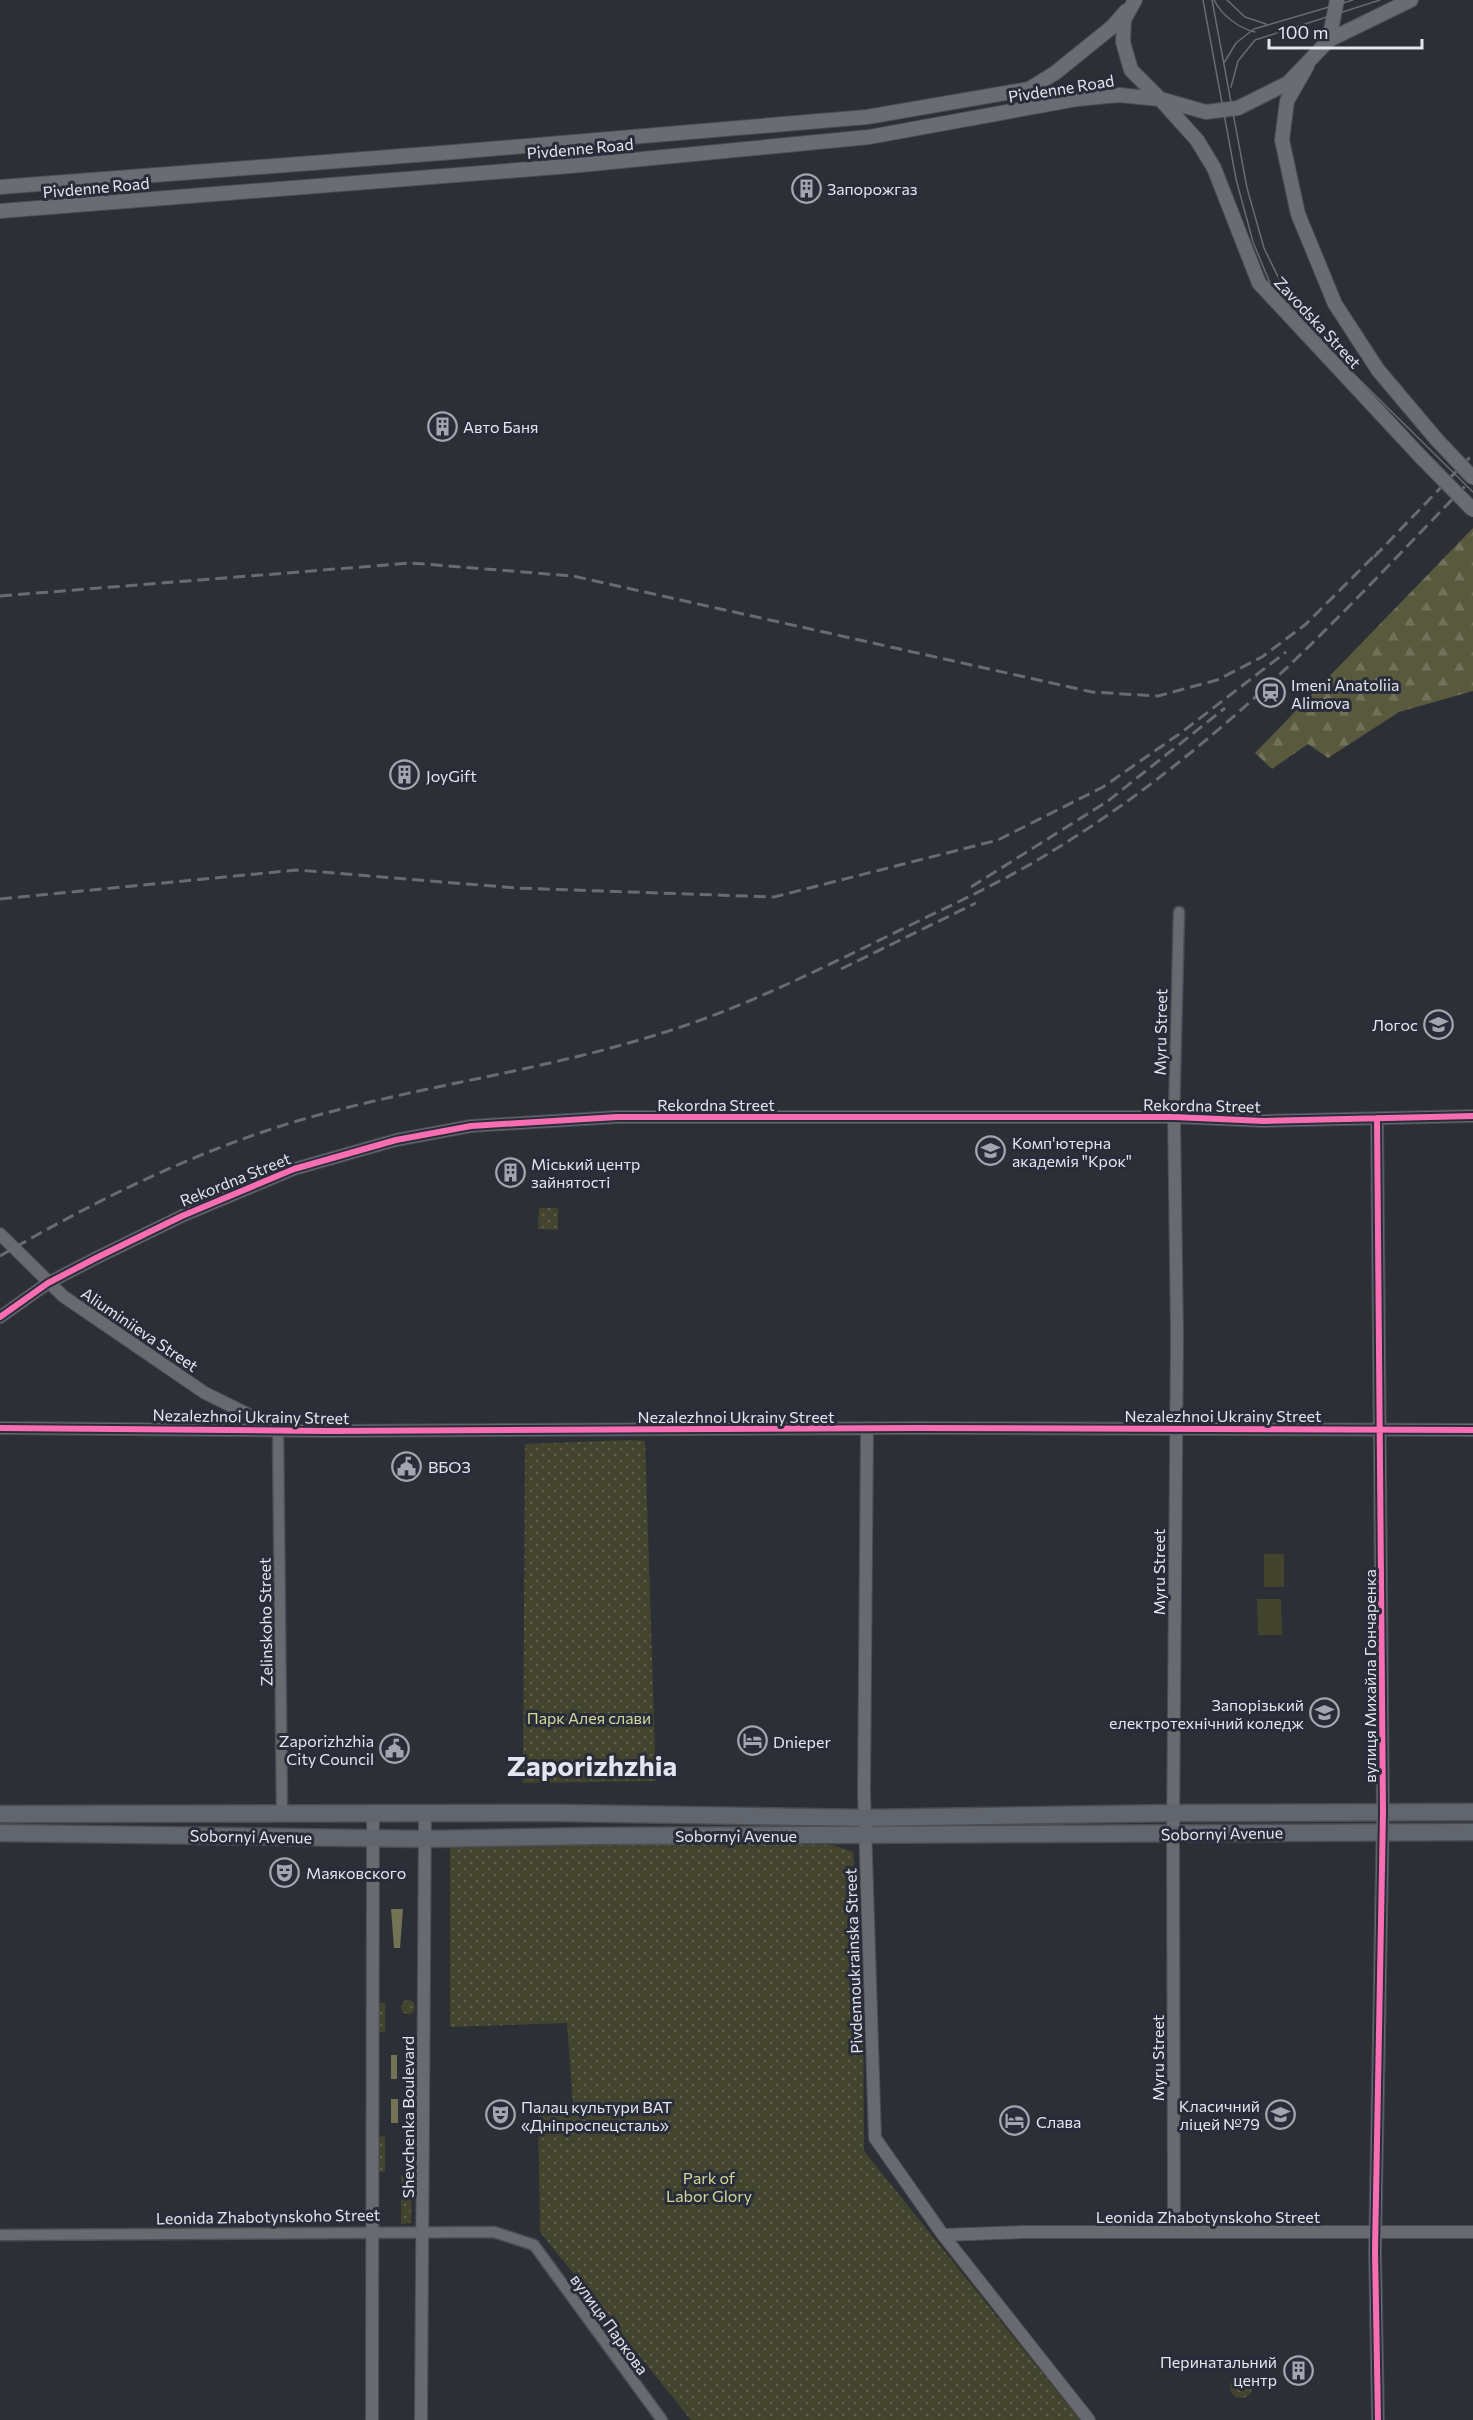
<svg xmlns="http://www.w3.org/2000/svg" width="1473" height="2420" font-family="Commissioner,sans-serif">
<defs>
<pattern id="grass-dots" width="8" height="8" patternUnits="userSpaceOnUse" patternTransform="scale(1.5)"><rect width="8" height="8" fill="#42442d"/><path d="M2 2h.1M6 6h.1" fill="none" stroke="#5d5f4c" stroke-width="1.8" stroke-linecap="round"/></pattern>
<pattern id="forest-firs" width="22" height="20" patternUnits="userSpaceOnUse" patternTransform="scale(1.5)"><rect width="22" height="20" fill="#595a3d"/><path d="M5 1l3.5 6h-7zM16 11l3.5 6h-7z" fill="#717259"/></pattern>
</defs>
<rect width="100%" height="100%" fill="#2c2f36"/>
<path fill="url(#grass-dots)" d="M539 1208H558V1230L538 1229Z
M629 1440 645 1441 656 1781 523 1783 525 1444Z
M590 1841 833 1845 853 1852 863 1982 864 2151 1080 2420H691L540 2232 538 2116 573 2104 567 2023 450 2027V1844Z
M401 2007a7 7 0 1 1 14 0a7 7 0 1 1-14 0Z
M377 2003H385V2032H378Z
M385 2136V2172H377L378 2137Z
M401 2176H407L412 2184 411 2223 401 2224Z
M1230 2387a11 11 0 1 1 22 0a11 11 0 1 1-22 0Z"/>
<path fill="url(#forest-firs)" d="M1473 528V691L1399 712 1328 758 1308 744 1272 769 1255 753Z"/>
<path fill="#42442d" d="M1264 1554H1284V1587H1264Z
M1257 1599H1281L1282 1635H1258Z"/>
<path fill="#737455" d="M391 1909H403L400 1948H394Z
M391 2055H397V2079H391Z
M391 2099H398V2123H391Z"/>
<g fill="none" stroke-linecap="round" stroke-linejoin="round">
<defs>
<path id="minor" d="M1174 1117 1179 912
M278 1429 282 1814
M0 2235 494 2232 534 2245 662 2420"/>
<path id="tertiary" d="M1377 1118 1383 1812 1375 2251 1378 2420
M0 1234 63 1296 205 1393 274 1427
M0 1317 48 1283 96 1258 182 1216 294 1169 396 1140 471 1126 617 1117H1174L1264 1121 1473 1116
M0 1428 326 1431 914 1428 1473 1430
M867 1429 864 1793 875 2138 943 2235 1089 2420
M1174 2232 1173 1834 1177 1335 1174 1117
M943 2235 1023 2232H1473
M372 2420 373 1814
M421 2420 425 1814"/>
<path id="secondary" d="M1135 0 1124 20 1123 42 1131 70 1160 99 1206 112 1238 108 1288 83 1329 40 1337 0
M1329 40 1411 0
M1307 66 1287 101 1282 140 1298 214 1335 304 1378 370 1437 440
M0 187 454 152 867 117 1029 89 1055 73 1112 27 1126 11
M0 211 570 166 869 137 1077 99 1119 95 1160 99 1197 140 1214 168 1259 283 1421 457"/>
<path id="primary" d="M0 1814 561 1813 865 1818 1173 1813 1473 1812
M0 1833 426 1839 590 1836 1473 1832"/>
</defs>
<use href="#minor" stroke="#4b4d53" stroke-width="13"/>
<use href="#tertiary" stroke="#4b4d53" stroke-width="14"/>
<use href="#secondary" stroke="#4b4d53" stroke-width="16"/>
<use href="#primary" stroke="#4b4d53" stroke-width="19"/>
<use href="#minor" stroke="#686a70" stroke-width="10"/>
<use href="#tertiary" stroke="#686a70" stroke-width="12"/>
<use href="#secondary" stroke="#696c73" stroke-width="14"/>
<use href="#primary" stroke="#61656d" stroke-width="16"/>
<path stroke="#6a6b71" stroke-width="1.5" d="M1203 0 1236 179 1253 242 1270 283 1306 327 1473 492
M1212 0 1247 188 1264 248 1282 285 1338 346
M1214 0C1222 16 1239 28 1255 32
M1227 0 1245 17 1266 24
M1224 63 1236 43 1254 29 1353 0
M1231 87 1238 61 1255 40 1380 0"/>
<path stroke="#6a6b71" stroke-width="3" stroke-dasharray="12 6" stroke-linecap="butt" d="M1374 557 1473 454
M0 596 411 563 573 576 1092 692 1158 696 1217 680 1262 657 1306 624 1378 552
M971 887 1108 801 1225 708
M0 899 297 870 516 888 774 897 998 840 1103 787 1182 732 1286 652
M841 969 976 903
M0 1256C98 1199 201 1148 311 1117 426 1085 545 1070 659 1034 738 1010 812 973 886 937 940 910 995 886 1046 855 1104 820 1160 779 1212 735 1305 657 1388 565 1473 478"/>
<defs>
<path id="secondary-bridge" d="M1437 440 1473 478
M1421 457 1473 510"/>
</defs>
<use href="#secondary-bridge" stroke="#4b4d53" stroke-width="16" stroke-linecap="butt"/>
<use href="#secondary-bridge" stroke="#696c73" stroke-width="14"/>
<defs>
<path id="cycleway" d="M1377 1118 1383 1812 1375 2251 1378 2420
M0 1317 48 1283 96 1258 182 1216 294 1169 396 1140 471 1126 617 1117H1174L1264 1121 1473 1116
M0 1428 326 1431 914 1428 1473 1430"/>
</defs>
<use href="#cycleway" stroke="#292d39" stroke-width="10"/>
<use href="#cycleway" stroke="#f96db3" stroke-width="6"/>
</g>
<defs>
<symbol id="building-ring" viewBox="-11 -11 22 22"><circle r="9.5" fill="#292d39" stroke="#a3a6ae" stroke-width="1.5"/><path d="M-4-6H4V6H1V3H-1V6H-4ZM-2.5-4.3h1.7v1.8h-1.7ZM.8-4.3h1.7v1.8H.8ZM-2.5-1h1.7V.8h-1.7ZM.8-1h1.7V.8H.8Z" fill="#a3a6ae"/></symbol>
<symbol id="station-ring" viewBox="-11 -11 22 22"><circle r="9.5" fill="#292d39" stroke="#a3a6ae" stroke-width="1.5"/><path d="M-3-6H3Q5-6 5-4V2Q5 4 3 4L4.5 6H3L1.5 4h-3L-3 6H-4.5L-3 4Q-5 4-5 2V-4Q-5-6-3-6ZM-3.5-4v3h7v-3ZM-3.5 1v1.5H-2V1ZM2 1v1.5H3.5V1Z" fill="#a3a6ae"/></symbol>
<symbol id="school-ring" viewBox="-11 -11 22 22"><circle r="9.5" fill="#292d39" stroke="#a3a6ae" stroke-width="1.5"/><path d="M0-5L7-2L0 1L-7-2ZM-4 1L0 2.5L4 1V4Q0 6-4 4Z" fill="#a3a6ae"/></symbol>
<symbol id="civic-ring" viewBox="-11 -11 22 22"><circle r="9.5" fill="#292d39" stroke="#a3a6ae" stroke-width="1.5"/><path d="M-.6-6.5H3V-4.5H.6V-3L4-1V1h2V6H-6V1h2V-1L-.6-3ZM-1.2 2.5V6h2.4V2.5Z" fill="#a3a6ae"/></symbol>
<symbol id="university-ring" viewBox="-11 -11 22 22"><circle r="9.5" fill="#292d39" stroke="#a3a6ae" stroke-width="1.5"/><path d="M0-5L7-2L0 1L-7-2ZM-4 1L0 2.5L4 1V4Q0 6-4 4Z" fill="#a3a6ae"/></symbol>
<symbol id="hotel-ring" viewBox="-11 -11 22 22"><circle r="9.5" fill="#292d39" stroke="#a3a6ae" stroke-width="1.5"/><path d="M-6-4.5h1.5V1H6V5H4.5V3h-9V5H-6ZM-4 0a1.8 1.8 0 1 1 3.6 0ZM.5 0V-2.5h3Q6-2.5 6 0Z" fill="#a3a6ae"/></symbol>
<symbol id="theatre-ring" viewBox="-11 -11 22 22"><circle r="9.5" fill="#292d39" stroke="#a3a6ae" stroke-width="1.5"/><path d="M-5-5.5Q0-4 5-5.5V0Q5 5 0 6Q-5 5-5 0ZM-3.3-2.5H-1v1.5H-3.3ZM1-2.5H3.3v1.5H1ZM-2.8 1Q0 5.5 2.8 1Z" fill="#a3a6ae"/></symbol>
</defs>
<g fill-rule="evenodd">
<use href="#building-ring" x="790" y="172" width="33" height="33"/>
<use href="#building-ring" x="426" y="410" width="33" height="33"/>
<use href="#station-ring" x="1254" y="676" width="33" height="33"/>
<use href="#building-ring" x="388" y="758" width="33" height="33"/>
<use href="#school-ring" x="1422" y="1008" width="33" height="33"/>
<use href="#school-ring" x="974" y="1134" width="33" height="33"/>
<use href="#building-ring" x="494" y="1156" width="33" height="33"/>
<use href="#civic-ring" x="390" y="1450" width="33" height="33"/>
<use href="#university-ring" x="1308" y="1696" width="33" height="33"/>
<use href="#hotel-ring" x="736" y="1724" width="33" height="33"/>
<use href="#civic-ring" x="378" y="1732" width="33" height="33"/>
<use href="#theatre-ring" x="268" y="1856" width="33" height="33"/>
<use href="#school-ring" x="1264" y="2098" width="33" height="33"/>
<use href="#theatre-ring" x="484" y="2098" width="33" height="33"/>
<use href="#hotel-ring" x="998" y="2104" width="33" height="33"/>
<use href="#building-ring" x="1282" y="2354" width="33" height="33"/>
</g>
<g text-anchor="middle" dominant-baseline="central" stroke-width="6" stroke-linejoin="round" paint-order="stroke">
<g font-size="16" fill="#e3e6ef" stroke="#292d39">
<text transform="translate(1061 88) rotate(-9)">Pivdenne Road</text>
<text transform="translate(580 148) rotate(-5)">Pivdenne Road</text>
<text transform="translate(96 187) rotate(-5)">Pivdenne Road</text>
<text transform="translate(1318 322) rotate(47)">Zavodska Street</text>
<text transform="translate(1160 1032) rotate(-89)">Myru Street</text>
<text x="716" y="1104">Rekordna Street</text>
<text transform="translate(1202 1105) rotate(1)">Rekordna Street</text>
<text transform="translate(235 1179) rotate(-22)">Rekordna Street</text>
<text transform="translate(140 1329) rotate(34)">Aliuminiieva Street</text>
<text x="1223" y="1415">Nezalezhnoi Ukrainy Street</text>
<text transform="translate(251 1416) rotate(1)">Nezalezhnoi Ukrainy Street</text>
<text x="736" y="1416">Nezalezhnoi Ukrainy Street</text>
<text transform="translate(1158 1572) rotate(-90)">Myru Street</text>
<text transform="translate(265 1622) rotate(-91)">Zelinskoho Street</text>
<text transform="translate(1369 1676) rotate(-90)">вулиця Михайла Гончаренка</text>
<text transform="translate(1222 1833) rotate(-1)">Sobornyi Avenue</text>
<text x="736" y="1835">Sobornyi Avenue</text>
<text transform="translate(251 1836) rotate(1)">Sobornyi Avenue</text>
<text transform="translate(853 1961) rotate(-92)">Pivdennoukrainska Street</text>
<text transform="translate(1157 2058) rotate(-90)">Myru Street</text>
<text transform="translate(407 2117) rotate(-90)">Shevchenka Boulevard</text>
<text transform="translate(268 2216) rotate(-1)">Leonida Zhabotynskoho Street</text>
<text x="1208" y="2216">Leonida Zhabotynskoho Street</text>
<text transform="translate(610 2324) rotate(54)">вулиця Паркова</text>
</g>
<g font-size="16" fill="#e3e6ef" stroke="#292d39" text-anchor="start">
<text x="827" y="188">Запорожгаз</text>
<text x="463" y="426">Авто Баня</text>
<text x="1291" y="684">Imeni Anatoliia<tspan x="1291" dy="18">Alimova</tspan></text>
<text x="426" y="775">JoyGift</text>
<text x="1418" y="1024" text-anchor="end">Логос</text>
<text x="1012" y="1142">Комп'ютерна<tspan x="1012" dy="18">академія "Крок"</tspan></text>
<text x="531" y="1163">Міський центр<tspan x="531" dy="18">зайнятості</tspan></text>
<text x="428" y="1466">ВБОЗ</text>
<text x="1304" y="1704" text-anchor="end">Запорізький<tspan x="1304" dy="18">електротехнічний коледж</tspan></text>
<text x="374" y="1740" text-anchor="end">Zaporizhzhia<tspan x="374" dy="18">City Council</tspan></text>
<text x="773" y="1741">Dnieper</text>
<text x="306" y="1872">Маяковского</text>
<text x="1260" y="2105" text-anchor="end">Класичний<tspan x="1260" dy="18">ліцей №79</tspan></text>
<text x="521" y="2106">Палац культури ВАТ<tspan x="521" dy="18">«Дніпроспецсталь»</tspan></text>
<text x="1036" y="2121">Слава</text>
<text x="1277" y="2361" text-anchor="end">Перинатальний<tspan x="1277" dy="18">центр</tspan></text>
</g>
<g font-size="16" fill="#d5d899" stroke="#292d39">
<text x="589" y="1717">Парк Алея слави</text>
<text x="709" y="2177">Park of<tspan x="709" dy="18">Labor Glory</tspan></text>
</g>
<g font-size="28" font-weight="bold" fill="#e3e6ef" stroke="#292d39">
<text x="592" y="1765">Zaporizhzhia</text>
</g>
</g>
<path d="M1269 39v9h153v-9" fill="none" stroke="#e3e6ef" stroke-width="3"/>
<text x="1278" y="39" font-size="18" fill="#e3e6ef" stroke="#292d39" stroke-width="4.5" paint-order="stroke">100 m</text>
</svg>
